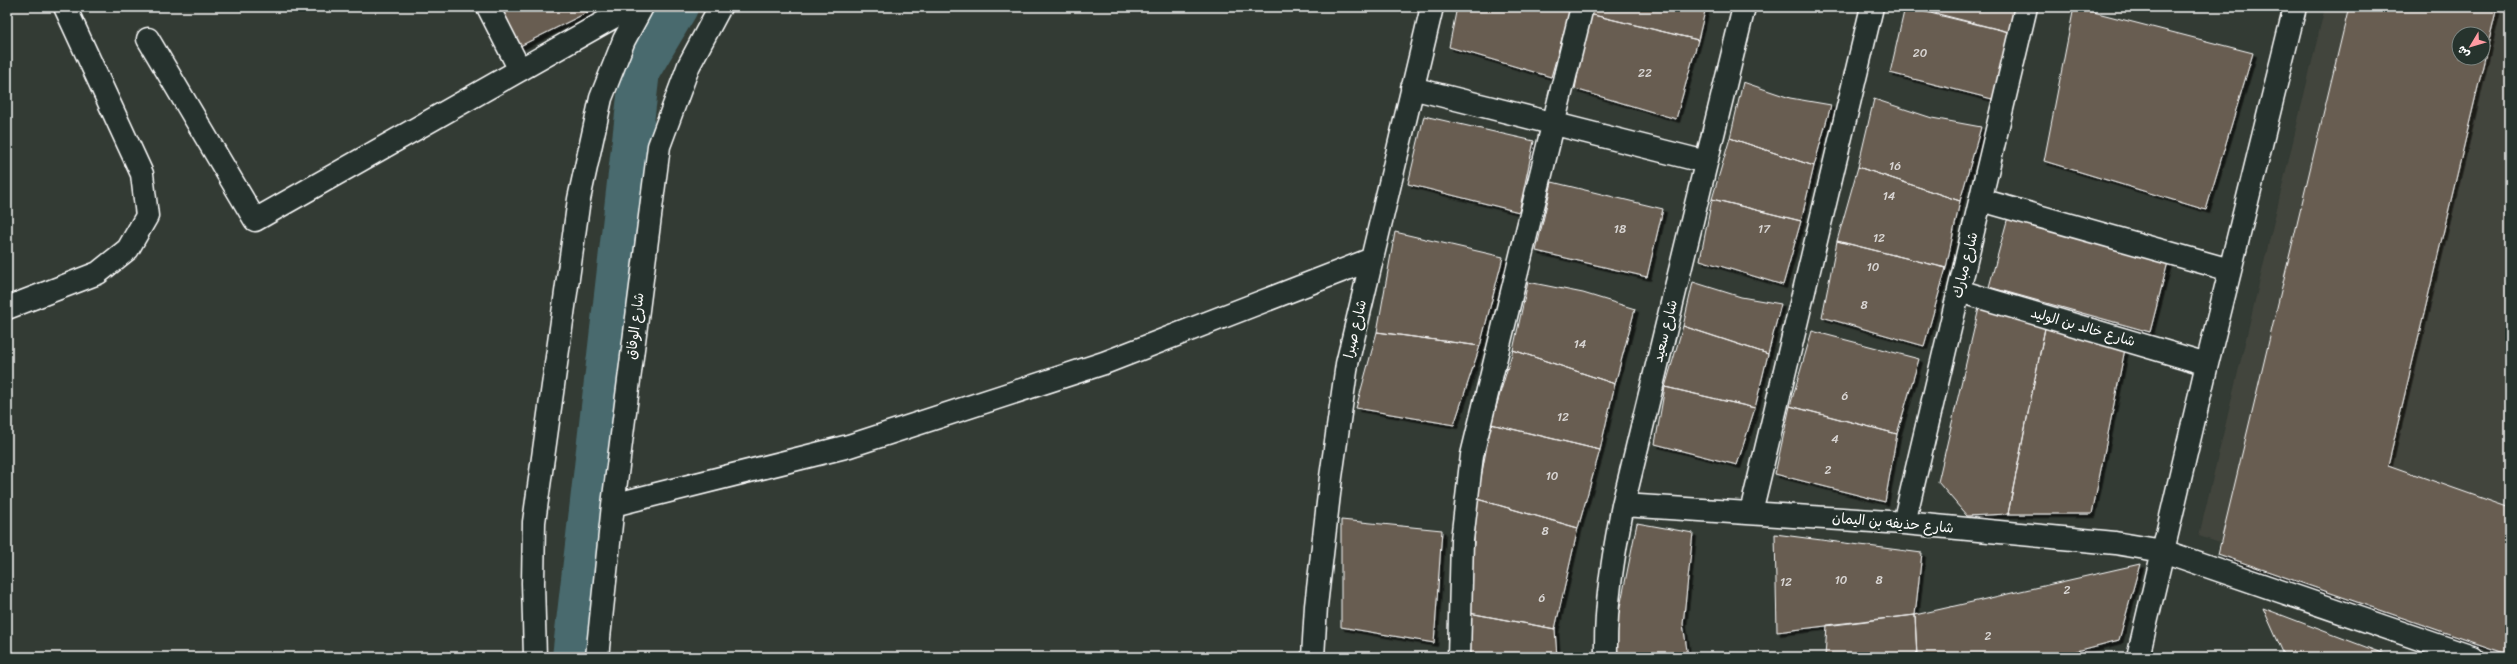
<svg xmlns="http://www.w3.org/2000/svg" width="2517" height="664" font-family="Sriracha,'Playpen Sans Arabic',sans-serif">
<defs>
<filter id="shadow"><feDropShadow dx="3.5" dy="3.5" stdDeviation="0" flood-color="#0009"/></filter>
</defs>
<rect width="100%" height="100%" fill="#333b34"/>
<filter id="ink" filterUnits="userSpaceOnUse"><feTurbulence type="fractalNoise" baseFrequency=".025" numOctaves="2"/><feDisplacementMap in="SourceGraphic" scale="8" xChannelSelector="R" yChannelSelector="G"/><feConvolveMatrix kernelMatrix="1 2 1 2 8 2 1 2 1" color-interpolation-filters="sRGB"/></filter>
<g filter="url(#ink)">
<path fill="#43453d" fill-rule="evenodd" d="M2325 7H2510V640L2199 536ZM2459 34H2483V58H2459Z"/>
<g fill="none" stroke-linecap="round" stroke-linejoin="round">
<path stroke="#486a6e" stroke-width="40" d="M572 657 640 71 678 7"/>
</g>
<path fill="#675d51" stroke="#fff" fill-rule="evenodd" filter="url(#shadow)" d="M496 7H593L594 9 518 47Z
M1457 7H1571L1551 77 1449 47Z
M1591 7H1706L1698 40 1589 14Z
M1905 7 2013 33 2000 101 1890 73Z
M1911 7H2020L2013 33Z
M2074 7 2253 53 2206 210 2044 161Z
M2349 7H2497L2388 465 2510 508V655L2218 554ZM2459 34H2483V58H2459Z
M1589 14 1698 40 1676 119 1575 89Z
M1743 82 1790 98 1831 105 1814 166 1730 138Z
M1874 99 1932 118 1981 127 1960 201 1858 167Z
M1424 116 1534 141 1519 212 1408 184Z
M1730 138 1814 166 1801 221 1712 199Z
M1858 167 1960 201 1946 268 1837 241Z
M1552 182 1663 209 1647 277 1536 251Z
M1712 199 1801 221 1783 285 1700 260Z
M2008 217 2168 262 2150 332 1989 287Z
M1395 232 1503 257 1480 346 1377 332Z
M1837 241 1946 268 1924 346 1822 317Z
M1528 282 1583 293 1635 309 1615 384 1513 350Z
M1693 282 1741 297 1781 304 1768 354 1683 326Z
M1979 308 2045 328 2008 514 1967 516 1938 482Z
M1683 326 1768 354 1755 408 1665 387Z
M2045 328 2125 349 2092 514H2008Z
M1812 331 1919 359 1897 434 1790 406Z
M1377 332 1480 346 1454 425 1356 408Z
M1513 350 1615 384 1600 450 1491 424Z
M1665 387 1755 408 1737 465 1655 444Z
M1790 406 1897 434 1885 502 1775 474Z
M1491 424 1600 450 1578 528 1477 499Z
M1477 499 1578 528 1555 629 1469 613Z
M1341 520 1442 530 1434 643 1341 627Z
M1637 523 1693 533 1683 624 1688 657H1615L1614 637Z
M1775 534 1922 553 1915 615 1777 632Z
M2140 564 2119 640 2054 657H1917L1915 615Z
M2263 608 2392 657H2285Z
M1469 613 1555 629 1557 657H1470Z
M1915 615 1917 657H1825L1827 625Z"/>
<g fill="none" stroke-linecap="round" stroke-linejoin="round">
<defs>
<path id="minor" d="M488 7 520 70
M148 39 255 220 631 7
M1412 88 1706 162
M1981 200 2230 270
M1959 291 2207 364
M7 308 98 273 128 249 147 216 142 174 65 7
M613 505 849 446 1104 363 1372 259
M1623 505 1904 523 2115 543 2163 551 2472 657
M1751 512 1872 7
M1904 523 2026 7
M535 657 533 583 534 522 579 199 601 98 624 40 642 7
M597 657 613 505 659 146 689 65 720 7
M1313 657 1316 606 1331 477 1347 364 1432 7
M1459 657 1462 540 1472 455 1582 7
M1606 657C1605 605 1613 556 1623 505L1744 7
M2138 657 2207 364 2295 7"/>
</defs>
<use href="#minor" stroke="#fff" stroke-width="25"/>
<use href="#minor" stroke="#26332d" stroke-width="22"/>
</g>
</g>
<g text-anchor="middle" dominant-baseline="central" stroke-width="4" stroke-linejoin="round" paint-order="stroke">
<g font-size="12" fill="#d9d6d4">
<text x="1920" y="53">20</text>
<text x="1645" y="73">22</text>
<text x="1895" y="166">16</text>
<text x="1889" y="196">14</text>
<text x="1620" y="229">18</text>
<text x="1764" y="229">17</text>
<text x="1879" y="238">12</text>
<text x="1873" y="267">10</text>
<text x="1864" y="305">8</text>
<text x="1580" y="344">14</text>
<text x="1845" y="396">6</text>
<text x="1563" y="417">12</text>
<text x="1835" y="439">4</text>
<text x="1828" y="470">2</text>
<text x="1552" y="476">10</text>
<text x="1545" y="531">8</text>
<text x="1841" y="580">10</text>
<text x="1879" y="580">8</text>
<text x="1786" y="582">12</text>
<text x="2067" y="590">2</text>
<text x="1542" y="598">6</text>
<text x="1988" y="636">2</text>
</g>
<g font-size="14" fill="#fff" stroke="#26332d">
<text transform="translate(1965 265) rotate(-76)">شارع مبارك</text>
<text transform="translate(635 326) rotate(-83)">شارع الوفاق</text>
<text transform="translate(2083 327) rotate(16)">شارع خالد بن الوليد</text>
<text transform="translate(1355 329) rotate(-77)">شارع صبرا</text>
<text transform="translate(1665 331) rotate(-76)">شارع سعيد</text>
<text transform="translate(1893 523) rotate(5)">شارع حذيفه بن اليمان</text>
</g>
</g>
<rect width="2517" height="664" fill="none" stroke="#26332d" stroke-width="24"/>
<rect x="12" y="12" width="2493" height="640" fill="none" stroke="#fff" stroke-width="1.5" filter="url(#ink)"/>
<g transform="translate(2471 46) rotate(232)"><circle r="19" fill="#26332d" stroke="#7d8581"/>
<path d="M0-3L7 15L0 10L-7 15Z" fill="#ff9aa2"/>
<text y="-6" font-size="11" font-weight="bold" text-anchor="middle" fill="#ffffff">ش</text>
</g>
</svg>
